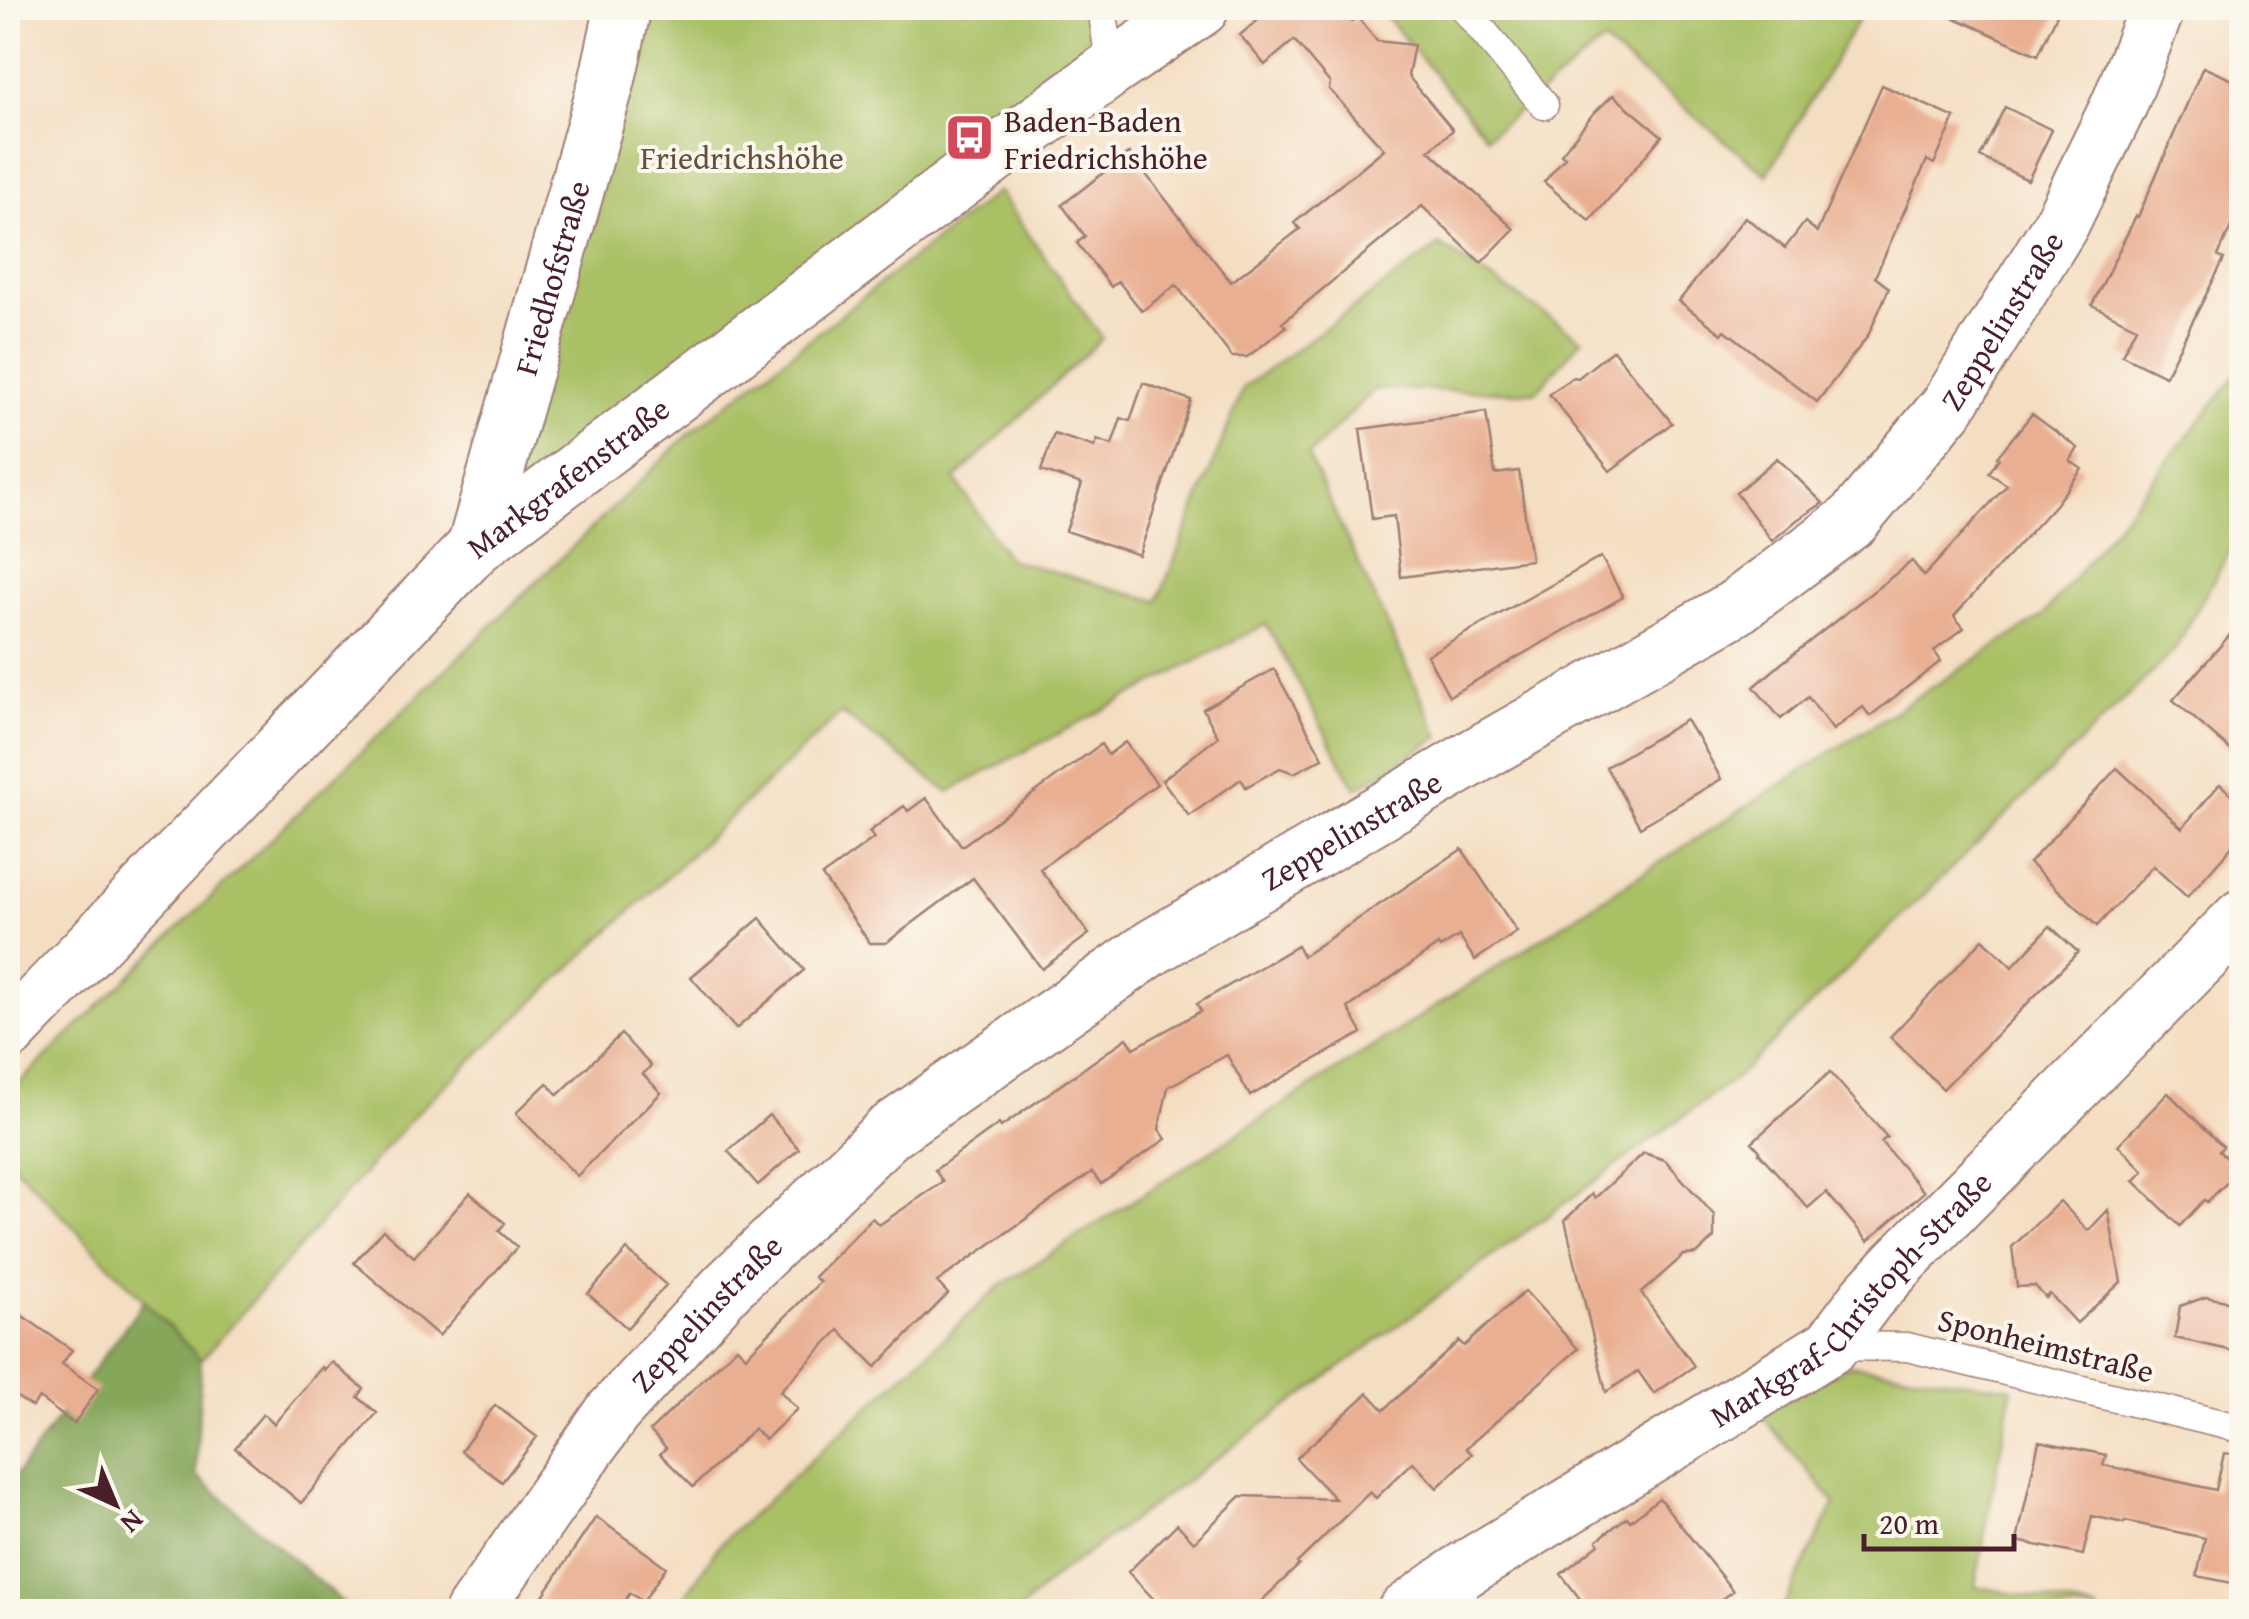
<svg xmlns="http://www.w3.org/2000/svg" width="2249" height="1619" font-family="'Gentium Book Plus',serif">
<rect width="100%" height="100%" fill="#fbf7ec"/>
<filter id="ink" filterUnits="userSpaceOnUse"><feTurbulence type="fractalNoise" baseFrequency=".01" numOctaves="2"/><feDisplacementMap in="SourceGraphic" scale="20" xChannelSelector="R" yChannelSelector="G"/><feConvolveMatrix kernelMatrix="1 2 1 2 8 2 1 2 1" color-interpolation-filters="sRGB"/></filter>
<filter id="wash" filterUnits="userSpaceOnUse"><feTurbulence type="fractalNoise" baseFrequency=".0048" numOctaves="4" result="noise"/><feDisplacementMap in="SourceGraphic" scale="40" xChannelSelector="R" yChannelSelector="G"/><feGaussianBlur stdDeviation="2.25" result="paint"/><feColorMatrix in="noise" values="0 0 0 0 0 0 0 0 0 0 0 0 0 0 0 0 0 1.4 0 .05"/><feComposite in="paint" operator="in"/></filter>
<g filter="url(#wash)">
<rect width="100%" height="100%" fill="#f4dec2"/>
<path fill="#a9c065" stroke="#7a7048" stroke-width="2.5" d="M623 8H1102L1111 69 475 547Z
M1379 8H1865L1767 175 1603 42 1487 137Z
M998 191 1102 338 955 479 1008 559 1158 601 1244 387 1440 245 1582 339 1536 392 1375 389 1308 456 1440 737 1356 789 1266 624 948 792 841 713 417 1112 201 1360 8 1159V1094L689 434Z
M2241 369V531L2174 651 1737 1077 1056 1576 1019 1611H675L719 1545 999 1287 2043 616Z
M1849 1365 2012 1388 1975 1586 2099 1611H1781L1835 1503 1759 1413Z"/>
<path fill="#86a65a" stroke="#686242" stroke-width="2.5" d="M144 1301 201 1360 196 1475 352 1611 8 1612V1486Z"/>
<g id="blocks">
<path fill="#e9af92" d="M1267 8H1339L1351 22 1358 18 1377 41 1414 45 1408 76 1453 130 1429 150 1514 229 1481 263 1422 206 1282 323 1286 327 1247 357H1232L1176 285 1142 311 1118 281 1111 287 1077 243 1085 236 1062 205 1129 153 1231 282 1300 229 1294 223 1384 149 1329 89 1330 83 1294 40 1265 65 1240 35 1270 10Z
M1933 8H2060L2038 55Z
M2203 67 2242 84V202L2218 256 2224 259 2165 376 2122 355 2136 327 2092 305 2136 216 2138 217Z
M1882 85 1955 118 1934 164 1927 160 1875 277 1889 288 1868 336 1817 402 1725 330 1722 334 1679 301 1745 217 1785 248 1805 222 1817 232Z
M1613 95 1662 136 1590 221 1544 182 1565 157 1561 154 1592 115Z
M2005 107 2052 130 2028 180 1980 157Z
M1613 350 1672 423 1610 471 1549 394 1573 377 1578 378Z
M1143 383 1191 400 1139 555 1066 531 1082 484 1041 471 1054 434 1095 447 1097 440 1112 445 1121 418 1130 421Z
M1486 412 1495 474 1519 471 1531 560 1401 577 1394 516 1372 519 1360 429Z
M2032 414 2078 448 2070 461 2082 469 2055 505 1954 616 1964 628 1934 651 1941 661 1870 716 1863 707 1833 730 1808 697 1781 719 1754 687 1782 663 1912 561 1924 576 2007 485 1989 473 1999 458 1997 457Z
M1777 458 1823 503 1797 520 1772 541 1736 493Z
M1601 557 1623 597 1449 696 1427 655Z
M2242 621V760L2173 700Z
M1274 669 1323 758 1294 773 1280 768 1246 787 1241 779 1189 816 1162 780 1218 737 1203 709Z
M1686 720 1695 735 1696 733 1721 779 1640 827 1606 767Z
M1125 742 1157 784 1040 869 1089 934 1042 969 973 878 886 943H870L822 876 874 838 869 832 904 806 908 811 926 798 962 846 1101 744 1108 755Z
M2117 768 2182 828 2220 784 2242 804V835L2187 897 2153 866 2097 926 2029 863Z
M1462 849 1517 932 1475 960 1459 936 1440 948 1438 945 1348 1008 1362 1033 1250 1096 1227 1055 1168 1087 1159 1129 1166 1139 1101 1184 1092 1172 937 1282 948 1294 876 1367 839 1330 780 1391 797 1409 765 1440 754 1429 693 1487 660 1454 666 1448 650 1431 737 1347 746 1356 820 1282 814 1277 872 1218 879 1225 943 1182 935 1170 999 1124 1001 1127 1127 1038 1134 1048 1201 1011 1197 1004 1297 946 1303 956Z
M760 918 804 970 736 1029 691 977Z
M2050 926 2078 952 1943 1089 1890 1037 1983 939 2012 967Z
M621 1034 651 1066 643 1074 661 1093 577 1176 516 1113 547 1083 558 1095Z
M1830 1072 1887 1137 1881 1142 1924 1192 1868 1241 1826 1192 1808 1208 1759 1153 1760 1151 1752 1142Z
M2168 1093 2223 1146 2219 1151 2239 1171 2207 1202 2204 1200 2180 1226 2134 1181 2144 1171 2118 1145Z
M769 1115 799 1149 758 1185 728 1151Z
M1644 1153 1665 1160 1714 1215V1238L1697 1254 1684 1255 1641 1293 1694 1366 1654 1394 1638 1371 1606 1392 1565 1220 1592 1194 1595 1198Z
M470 1193 505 1223 499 1231 517 1247 439 1336 354 1263 383 1230 414 1257Z
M2060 1201 2088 1231 2108 1210 2121 1282 2077 1323 2050 1294 2046 1298 2035 1286 2017 1287 2012 1247Z
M627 1250 666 1285 627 1328 588 1294Z
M1525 1291 1578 1349 1466 1448 1472 1454 1437 1488 1413 1462 1376 1498 1370 1492 1297 1563 1299 1565 1250 1612H1166L1128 1572 1177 1524 1194 1542 1241 1496 1335 1499 1296 1458 1368 1393 1384 1410 1459 1341 1464 1346Z
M2206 1297 2242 1304V1353L2175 1338 2180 1306Z
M8 1306 72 1350 62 1364 98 1389 74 1424 39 1398 32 1407 8 1391Z
M332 1362 364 1389 358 1397 377 1413 301 1503 235 1448 263 1414 274 1424 322 1367 324 1370Z
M495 1405 537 1437 502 1482 461 1451Z
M2039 1441 2106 1455 2103 1465 2216 1490 2224 1453 2242 1455V1585L2197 1576 2205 1538 2125 1521 2124 1523 2092 1516 2083 1555 2017 1541Z
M1659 1498 1733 1591 1706 1612H1590L1561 1574 1599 1544 1597 1540 1627 1517 1630 1521Z
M596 1517 666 1567 643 1602 630 1593 617 1612H532Z"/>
</g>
</g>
<g filter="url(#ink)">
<use href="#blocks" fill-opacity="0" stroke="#9f7e76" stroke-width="2.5"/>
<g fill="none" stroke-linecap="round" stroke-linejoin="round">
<defs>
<path id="lane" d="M1102 8 1111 69
M1464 8 1544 105
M1831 1346 1907 1347 2242 1429"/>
<g id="street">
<path id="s1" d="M475 547 607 81 623 8"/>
<path id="s2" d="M8 1033 475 547 990 158 1111 69 1201 8"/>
<path id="s3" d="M473 1612 613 1412 727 1287 889 1132 1153 947 1472 758 1735 608 1853 520 1948 406 2061 224 2119 105 2157 8"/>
<path id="s4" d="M1405 1612 1464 1570 1831 1346 1867 1298 1899 1263 2242 917"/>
</g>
</defs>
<use href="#lane" stroke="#9f7e76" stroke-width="31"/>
<use href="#street" stroke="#9f7e76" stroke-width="59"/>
<use href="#lane" stroke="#fff" stroke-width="28"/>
<use href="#street" stroke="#fff" stroke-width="55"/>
</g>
</g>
<defs>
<symbol id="bus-square" viewBox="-11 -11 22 22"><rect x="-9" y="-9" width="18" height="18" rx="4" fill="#d1495b" stroke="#fbf7ec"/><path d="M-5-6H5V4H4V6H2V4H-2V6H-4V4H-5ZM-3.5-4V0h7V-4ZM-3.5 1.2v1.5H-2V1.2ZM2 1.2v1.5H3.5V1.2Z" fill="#fff"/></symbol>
</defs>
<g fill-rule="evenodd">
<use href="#bus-square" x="942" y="110" width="55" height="55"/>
</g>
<g text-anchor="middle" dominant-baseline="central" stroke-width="8" stroke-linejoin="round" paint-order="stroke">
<g font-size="32" fill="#4a1f2b" stroke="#fbf7ec" text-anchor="start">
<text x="1004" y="120">Baden-Baden<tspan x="1004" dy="37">Friedrichshöhe</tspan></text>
</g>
<g font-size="32" fill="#664f3c" stroke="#fbf7ec">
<text x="742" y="157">Friedrichshöhe</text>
</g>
<g font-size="32" fill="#4a1f2b" stroke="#fbf7ec">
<text stroke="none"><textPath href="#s1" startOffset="280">Friedhofstraße</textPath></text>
<text stroke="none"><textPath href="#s3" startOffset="2030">Zeppelinstraße</textPath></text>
<text stroke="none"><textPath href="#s2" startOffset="790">Markgrafenstraße</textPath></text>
<text stroke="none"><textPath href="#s3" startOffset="1190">Zeppelinstraße</textPath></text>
<text stroke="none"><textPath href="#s4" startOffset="548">Markgraf-Christoph-Straße</textPath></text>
<text stroke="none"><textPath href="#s3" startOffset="380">Zeppelinstraße</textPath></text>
<text transform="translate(2046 1345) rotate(14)">Sponheimstraße</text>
</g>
</g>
<rect width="2249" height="1619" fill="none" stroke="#fbf7ec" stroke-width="40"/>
<g transform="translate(115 1504) rotate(136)" stroke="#fbf7ec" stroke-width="8" paint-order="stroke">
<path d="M0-8L18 38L0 25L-18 38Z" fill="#4a1f2b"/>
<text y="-15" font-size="28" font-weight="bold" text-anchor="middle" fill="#4a1f2b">N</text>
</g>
<path d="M1864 1534v15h150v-15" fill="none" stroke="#4a1f2b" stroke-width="5"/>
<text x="1879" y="1534" font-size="30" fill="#4a1f2b" stroke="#fbf7ec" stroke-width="8" paint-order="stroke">20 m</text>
</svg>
